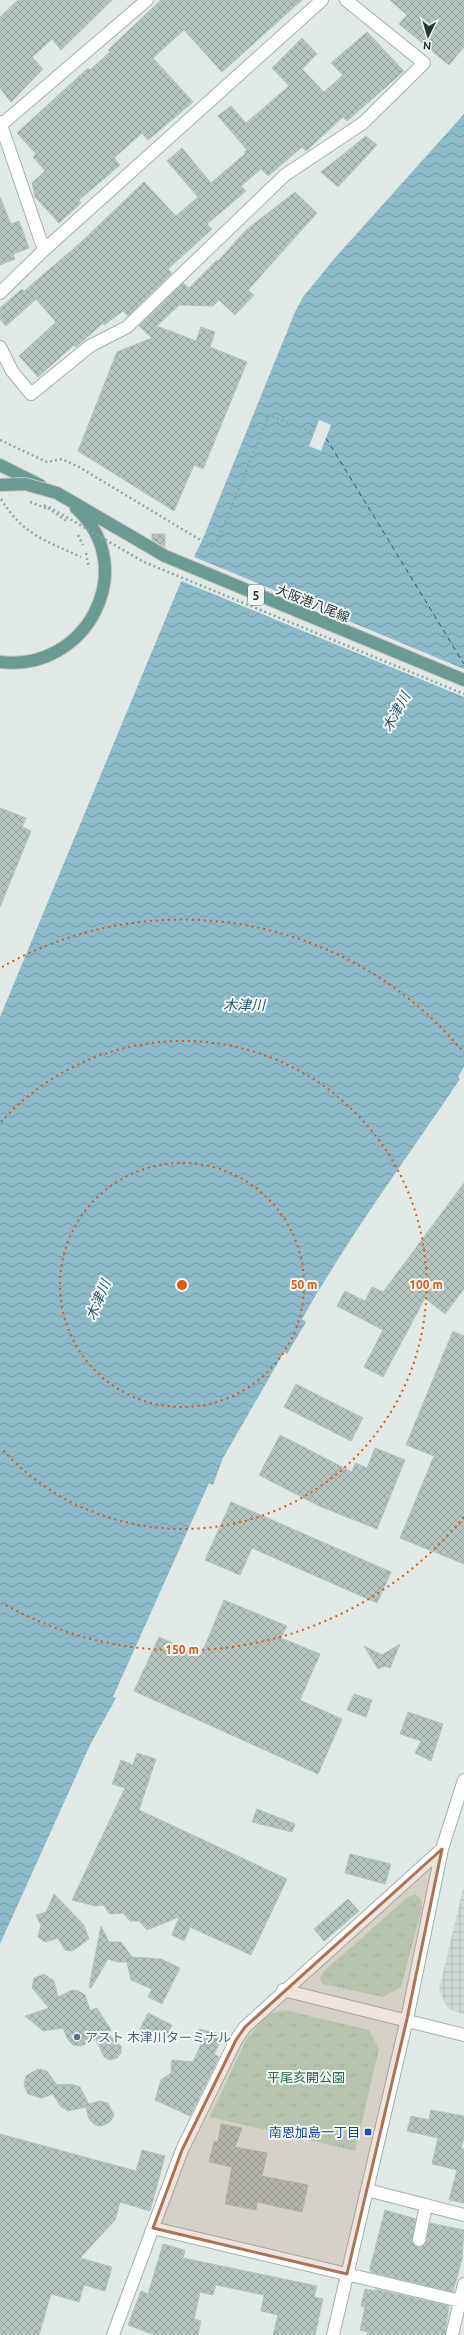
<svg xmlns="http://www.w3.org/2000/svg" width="464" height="2335" font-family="Ubuntu,'Noto Sans JP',sans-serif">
<defs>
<pattern id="industrial-grid" width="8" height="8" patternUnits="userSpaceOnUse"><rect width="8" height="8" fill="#cfd9d5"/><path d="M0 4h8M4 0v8" fill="none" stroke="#b1bbb7"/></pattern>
<pattern id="park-tufts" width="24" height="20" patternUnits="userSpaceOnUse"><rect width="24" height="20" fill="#bbd8c6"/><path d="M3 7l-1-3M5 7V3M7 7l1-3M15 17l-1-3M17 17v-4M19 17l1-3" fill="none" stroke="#a0baab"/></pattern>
<pattern id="water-waves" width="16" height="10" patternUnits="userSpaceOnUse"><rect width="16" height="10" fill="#8ebbc9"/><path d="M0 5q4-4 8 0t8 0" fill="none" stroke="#7499a4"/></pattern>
<pattern id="building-cross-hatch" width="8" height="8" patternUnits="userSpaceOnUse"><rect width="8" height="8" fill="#b6c4bf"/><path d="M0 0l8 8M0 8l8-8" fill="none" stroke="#94a09c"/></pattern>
</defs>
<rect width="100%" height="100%" fill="#e0e9e6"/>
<path fill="url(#industrial-grid)" d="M464 1885V2014L448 2009 439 1990Z"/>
<path fill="url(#park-tufts)" d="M415 1894 421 1899 422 1908 401 1987 383 1997 322 1984 320 1978 324 1971 408 1897Z
M285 2010 369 2030 379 2049 355 2151 210 2117 247 2038 268 2014Z"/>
<path fill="url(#water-waves)" d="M464 114V1067L458 1077 460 1079C407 1158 349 1236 302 1319L306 1322 287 1354 284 1352 223 1458 213 1485 209 1483 113 1697 116 1698 90 1745 0 1944V1017L180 584 202 541 295 312 303 297 334 259Z"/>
<path fill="#e0e9e6" d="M319 420 331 425 321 451 309 446Z
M192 556 464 669V697L179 580Z"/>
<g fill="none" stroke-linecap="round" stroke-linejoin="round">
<path stroke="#245b6d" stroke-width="1" stroke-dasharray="5 4" stroke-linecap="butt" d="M326 438 464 664"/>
</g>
<path fill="url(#building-cross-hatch)" stroke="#b4c2bd" d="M18 0H112L61 50 52 39 32 57 43 69 11 102 0 88V17Z
M161 0H302L222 72 184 30 153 58 193 102 148 140 142 133 114 158 120 165 79 200 81 203 59 223 35 197 32 183 45 171 33 157 36 154 17 133 88 68 90 70 110 52 108 50Z
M390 0H464V47L449 65 399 24 407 15Z
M367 32 404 71 347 121 343 117 306 151 302 147 268 176 261 169 241 186 246 191 207 224 212 229 168 269 172 273 128 316 123 311 104 325 103 323 76 347 74 345 38 377 19 356 56 322 36 299 6 326 0 319V308L22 289 24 291 79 244 144 182 176 216 198 197 167 161 182 148 211 183 246 153 244 152 247 150 218 116 231 106 246 123 289 86 272 68 302 38 317 54 302 69 324 92 343 75 331 63Z
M366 136 377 145 338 187 321 172Z
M295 192 317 213 248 290 254 295 235 315 219 300 213 306 179 305 157 326 196 341 201 327 215 332 210 347 247 362 203 469 194 465 174 511 78 451 117 352 152 338 139 326 183 283 189 288 217 260 218 261 246 230Z
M0 197 11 224 19 221 29 248 13 254 15 259 0 265Z
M152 534H165V547L152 540Z
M0 808 26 818 22 827 31 831 0 907Z
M464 1183V1289L445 1314 425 1298 383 1377 364 1367 383 1330 337 1306 345 1291 365 1301 372 1287 383 1292Z
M453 1331 464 1336V1564L400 1538 434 1456 406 1445Z
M296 1384 363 1418 351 1441 284 1407Z
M280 1435 352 1472 355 1463 367 1468 375 1448 405 1460 377 1529 319 1506 259 1475Z
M231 1502 391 1572 377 1603 252 1548 240 1575 205 1560Z
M224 1600 287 1626 281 1638 320 1654 300 1700 342 1719 318 1774 134 1691 159 1637 201 1655Z
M400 1644 390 1668 385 1666 378 1669 364 1646 382 1655Z
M354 1694 372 1700 366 1717 347 1710Z
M408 1712 443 1724 431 1761 415 1753 421 1741 400 1734Z
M137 1753 156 1759 139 1810 287 1879 251 1955 190 1927 184 1941 172 1935 179 1917 147 1930 139 1921H130L123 1913 109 1914 104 1905 95 1906 72 1900 125 1788 112 1784 121 1760 133 1765Z
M257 1809 295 1824 292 1832 252 1822Z
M350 1854 391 1864 385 1884 345 1873Z
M54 1894 84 1925 89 1939 72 1951 65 1950 58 1938 45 1942 38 1937 41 1925 36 1915 46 1912Z
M348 1899 359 1911 324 1941 314 1929Z
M101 1926 109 1942H121L132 1957 161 1959 180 1968 162 2004 148 1997 152 1989 131 1980 127 1962H117L108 1959 91 1988 89 1987Z
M44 1974 54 1981 58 1997 72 1990 79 1991 85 1995 90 2010 97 2008 111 2030 108 2034 121 2046V2053L117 2058 110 2060 104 2057 96 2039 81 2046 73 2045 68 2040 63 2028 43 2031 25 2016 49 2008 32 1988 34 1978Z
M148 2013 172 2025 163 2043 139 2031Z
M199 2029 224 2035 214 2054 219 2057 190 2116 155 2100 161 2080 171 2073 172 2060 193 2062 202 2042Z
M38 2069 47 2071 57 2085 71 2084 80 2087 89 2104 100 2101 108 2103 114 2115 110 2122 102 2126 95 2125 89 2119 86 2107 68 2111 60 2106 53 2094 42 2098 28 2094 24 2085 26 2076Z
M431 2110 464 2116V2138L461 2149H464V2203L449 2200 457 2170 432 2164 438 2138 407 2131 411 2116 429 2120Z
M221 2124 242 2128 235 2147 267 2153 262 2176 308 2185 302 2212 257 2202 256 2210 225 2204 232 2167 209 2162 214 2141 218 2142Z
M0 2134 136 2171 142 2150 165 2156 150 2211 120 2202 115 2220 80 2258 112 2267 105 2291 84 2285 79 2302 51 2294 39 2335H0Z
M385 2210 416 2219 412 2239 414 2245 417 2247 425 2245 430 2223 464 2230 462 2259 453 2292 371 2272 370 2268Z
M163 2244 185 2250 183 2258 317 2286 314 2297 323 2299 315 2335H273L278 2315 261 2311 264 2295 216 2285 213 2295 200 2292 194 2319 201 2321 198 2335H155L128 2325 141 2291 148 2294Z
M365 2289 376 2291 375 2289 449 2306 445 2335H367L368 2332 360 2330 365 2307 361 2306Z"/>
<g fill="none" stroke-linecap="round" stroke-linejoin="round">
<defs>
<path id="minor" d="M0 122 44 250
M1 125 147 0
M0 293 44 250 322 0
M0 347 12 371 31 394 90 346 127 327 285 175 363 123 424 63 346 0
M283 1990 464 2035
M367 2190 464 2215
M153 2228 464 2302
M419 2240 426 2205
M113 2335 182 2150 236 2040 245 2027 442 1849
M333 2335 407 2019 442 1849 464 1780
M452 2335 464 2284"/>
<path id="major" d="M0 465 40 485
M57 493 165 556 464 680
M0 662C86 673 142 568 76 508"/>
</defs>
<use href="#minor" stroke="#a4b0ad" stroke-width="14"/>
<use href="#major" stroke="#bdc3c2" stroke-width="14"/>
<path stroke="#84aaa1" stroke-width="2.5" stroke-dasharray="2 3" stroke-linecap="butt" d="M0 440 47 462 62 459 79 467 202 541 215 547 269 415 314 433
M1 499C23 535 45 540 81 557
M44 505 68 522
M78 535 83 545
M86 553 89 568"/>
<use href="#minor" stroke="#fff" stroke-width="12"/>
<use href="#major" stroke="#6a9a92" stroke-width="12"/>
<defs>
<path id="major-bridge" d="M0 485 25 484 57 493"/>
</defs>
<use href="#major-bridge" stroke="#bdc3c2" stroke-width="14" stroke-linecap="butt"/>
<path stroke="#84aaa1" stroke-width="2.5" stroke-dasharray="2 3" stroke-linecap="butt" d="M30 502 48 509
M49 507 144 562 464 694"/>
<use href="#major-bridge" stroke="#6a9a92" stroke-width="12"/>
</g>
<path fill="#a97457" fill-opacity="0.2" stroke="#a97457" stroke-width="3" stroke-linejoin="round" d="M442 1849 407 2019 347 2274 153 2228 182 2150 236 2040 245 2027Z"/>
<g fill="none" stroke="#de570e" stroke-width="2" stroke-dasharray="2 4">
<circle cx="182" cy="1285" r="122"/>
<path d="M1 1122A244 244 0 1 1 1 1448"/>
<path d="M464 1517A365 365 0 0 1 2 1603M2 967A365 365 0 0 1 464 1053"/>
</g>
<circle fill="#5c6f8a" stroke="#f0f6f4" stroke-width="1.5" cx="77" cy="2037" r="4"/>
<rect fill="#1a4fb4" stroke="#f0f6f4" stroke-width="1.5" x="364" y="2128" width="8" height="8" rx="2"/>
<g text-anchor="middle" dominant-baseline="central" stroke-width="4" stroke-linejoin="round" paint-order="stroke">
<rect fill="#f0f6f4" stroke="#60716e" stroke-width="1" x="248" y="585" width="16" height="20" rx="3"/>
<g font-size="12" font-weight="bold" fill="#233834">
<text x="256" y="595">5</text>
</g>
<g font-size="13" fill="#233834" stroke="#f0f6f4">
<text transform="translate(313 603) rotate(22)">大阪港八尾線</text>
</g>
<g font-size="13" fill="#4e5e75" stroke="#f0f6f4" text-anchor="start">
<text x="85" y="2037">アスト 木津川ターミナル</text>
</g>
<g font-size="13" fill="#326a4c" stroke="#f0f6f4">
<text x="306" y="2077">平尾亥開公園</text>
</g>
<g font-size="13" fill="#164399" stroke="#f0f6f4" text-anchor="end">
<text x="360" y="2132">南恩加島一丁目</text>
</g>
<g font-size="14" font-style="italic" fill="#245b6d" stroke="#f0f6f4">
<text transform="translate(396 712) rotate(-61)">木津川</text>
<text x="244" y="1005">木津川</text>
<text transform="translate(98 1300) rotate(-67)">木津川</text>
</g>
</g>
<circle cx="182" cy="1285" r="6" fill="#de570e" stroke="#f0f6f4" stroke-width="2"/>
<g font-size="12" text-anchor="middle" font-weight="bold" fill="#de570e" stroke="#f0f6f4" stroke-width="4" stroke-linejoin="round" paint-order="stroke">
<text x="304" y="1289">50 m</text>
<text x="426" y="1289">100 m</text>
<text x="182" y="1654">150 m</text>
</g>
<g transform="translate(428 36) rotate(185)" stroke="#f0f6f4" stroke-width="3" paint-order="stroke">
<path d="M0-3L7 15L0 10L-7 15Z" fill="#233834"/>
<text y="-6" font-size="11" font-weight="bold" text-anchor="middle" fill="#233834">N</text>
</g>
</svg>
